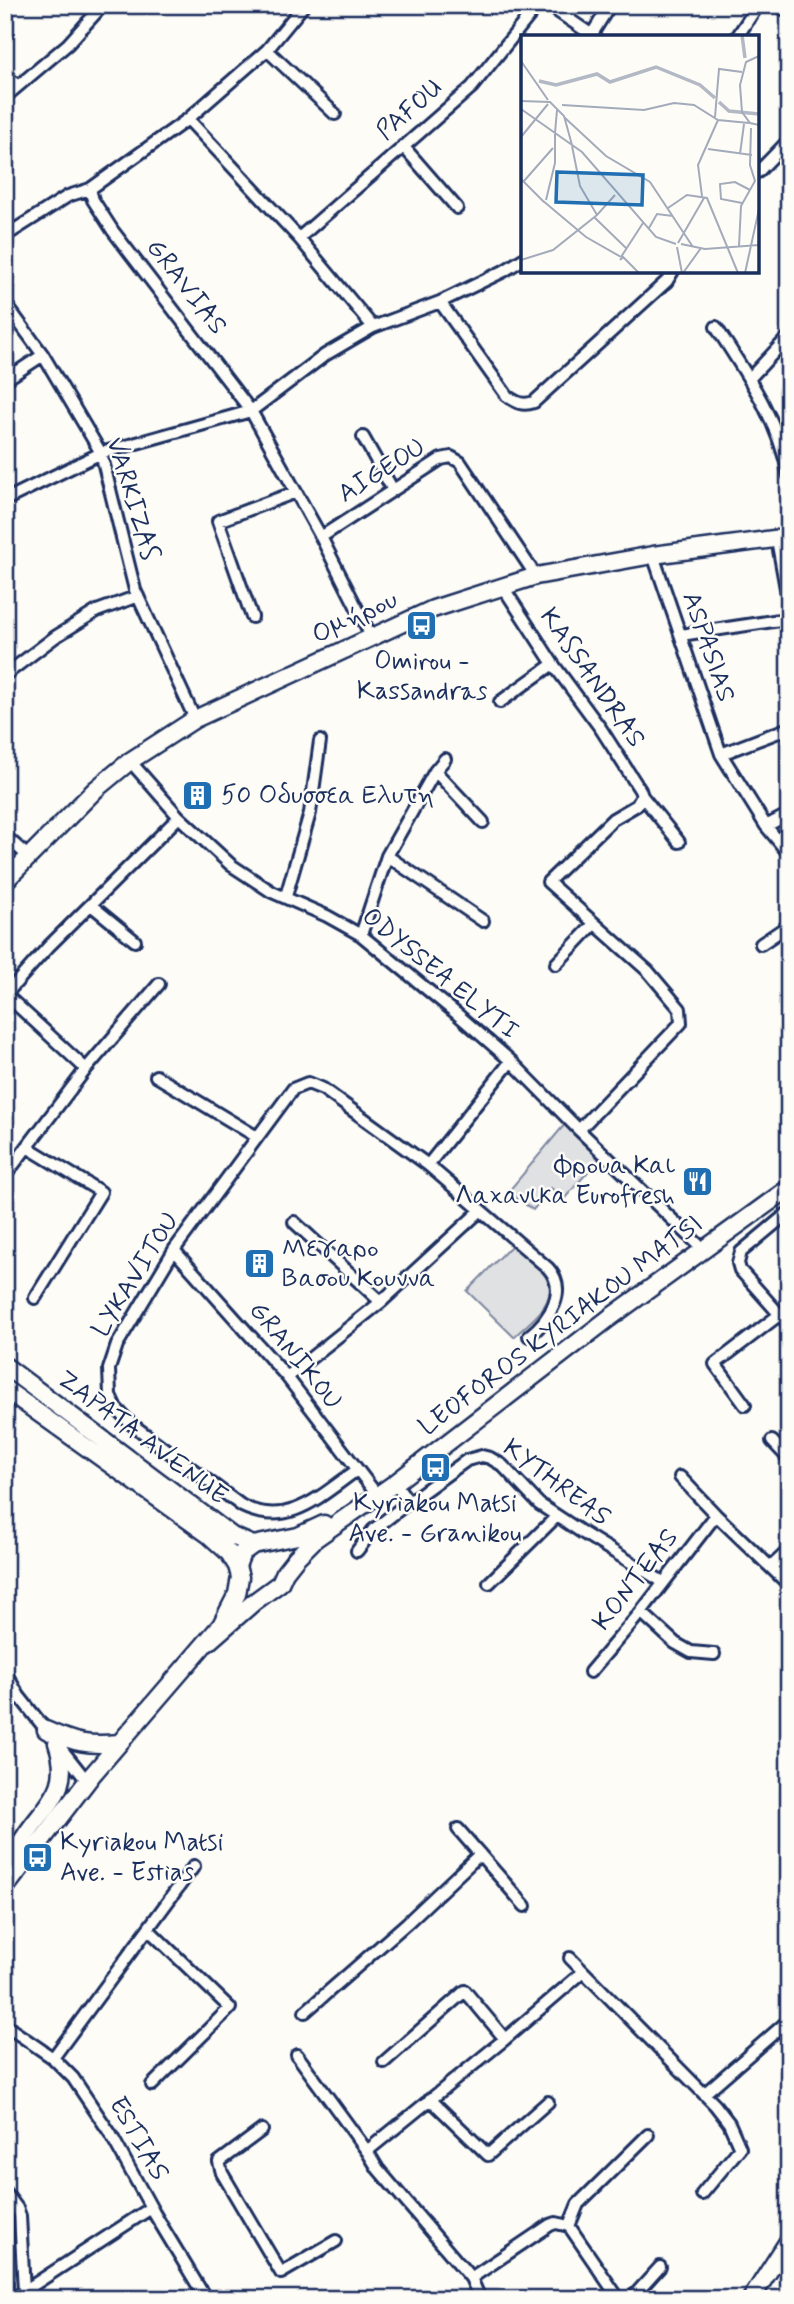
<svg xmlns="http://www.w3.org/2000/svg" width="794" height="2304" font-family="Mynerve,sans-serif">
<rect width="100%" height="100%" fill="#fdfcf7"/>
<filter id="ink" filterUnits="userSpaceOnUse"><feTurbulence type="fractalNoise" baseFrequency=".0143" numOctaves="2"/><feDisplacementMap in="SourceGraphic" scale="14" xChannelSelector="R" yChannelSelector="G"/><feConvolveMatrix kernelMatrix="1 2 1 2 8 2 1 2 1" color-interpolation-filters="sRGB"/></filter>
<g filter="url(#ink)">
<path fill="#e0e1e3" stroke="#7e88a0" stroke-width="2" d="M565 1124 600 1158 564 1199 551 1188 533 1210 508 1192Z
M516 1241 552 1279C549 1311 536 1316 514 1337L467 1291Z"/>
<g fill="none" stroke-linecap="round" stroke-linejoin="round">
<defs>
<path id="street" d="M548 5 595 37
M779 5 789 13
M592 34 610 5
M737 37 758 5
M267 50 335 114
M5 75 18 86
M5 97 68 44 103 5
M188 119 299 238 373 327
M403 146 457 208
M758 172 789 140
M90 189 93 200 113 231 251 411 321 537 372 638
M5 236 68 196 90 189 188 119 267 50 304 5
M299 238 472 87 538 5
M440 302 507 396C517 403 523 406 534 402L667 281 673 271
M5 303 43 355 101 453 135 590 195 719
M716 327C747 375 778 419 789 476
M749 379 789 336
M5 380 43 355
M363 437 393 490
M5 500 101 453 251 411 325 355 373 327 440 302 504 271 523 259
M321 537 441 459 451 457 460 462 536 576
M777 539 789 605
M653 555 721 754 766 826 789 854
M503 587 553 664 601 729 640 790 642 796 679 842
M252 617 218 521 296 492
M681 635 780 620 786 618 789 615
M5 675 55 637 97 611 138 596
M500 702 553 664
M721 754 789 728
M130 761 179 817 231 865 272 892 327 916 361 935 457 1014 511 1061 579 1130 703 1249
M435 771 483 822
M766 826 789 814
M5 836 29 857
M387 856 483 921
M286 896 310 813 320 741
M91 905 135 941
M361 935 387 856 435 771 445 759
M761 944 789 925
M556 964 594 924
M5 994 86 1069 5 1176
M6 994 49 946 179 817
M86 1069 159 984
M156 1076 257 1137
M579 1130 681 1023 680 1009 648 971 548 882 613 819 637 805 642 796
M27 1147 101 1192 35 1298
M428 1165 511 1061
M789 1212 741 1252 738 1263 740 1270 789 1325
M294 1222 381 1302
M174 1250 287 1377 377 1495
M287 1377 381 1302 480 1211
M745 1405 715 1364 779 1315
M772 1441 789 1459
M357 1470C321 1495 289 1529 242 1506L130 1423 116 1408 110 1395 109 1369 117 1345 174 1250 293 1089 308 1083 323 1089 428 1165 548 1268C569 1291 549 1320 529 1336
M680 1477 716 1515 789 1585
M395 1483 409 1502 467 1460 482 1456 490 1458 502 1465 539 1504 583 1533 663 1582
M357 1551 373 1530 409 1502
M771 1567 789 1550
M489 1583 557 1516
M641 1612 675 1643 691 1652 714 1654
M5 1672 19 1696 50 1735
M590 1672 641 1612 716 1515
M60 1747 87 1781
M458 1829 525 1906
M148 1929 230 2008 152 2085
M570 1958 715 2105 729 2123 740 2148 702 2194
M305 2012 407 1923 480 1854
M5 2025 53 2058 73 2078 110 2133 154 2213 206 2299
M297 2055 367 2151
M53 2058 194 1866
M384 2062 465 1991 505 2039
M704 2094 789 2020
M430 2099 488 2155 548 2102
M262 2130 219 2162 222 2173 281 2273 336 2241
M5 2192 17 2208 20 2216 24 2291
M569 2226 578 2204 648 2135
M569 2226 619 2299
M471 2278 550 2225 556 2223 569 2226
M12 2299 151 2208
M480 2299 471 2278 378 2169 367 2151 505 2039 583 1972
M631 2299 660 2267"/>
<path id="secondary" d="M5 881 96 789 130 761 195 719 433 609 536 576 653 555 789 537
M5 1366 232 1536 253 1545
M5 1389 209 1535 229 1553 237 1566
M207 1643 254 1602 280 1583 285 1572 296 1558 315 1539 395 1483 608 1319 789 1188
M46 1730C75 1743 87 1746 119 1743
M10 1878C12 1867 14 1856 19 1846 40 1806 75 1795 57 1743
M5 1888 92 1775 221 1625 237 1594 240 1577 237 1566 242 1553 253 1545 298 1536 324 1524
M751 2299 789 2240"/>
</defs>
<use href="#street" stroke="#1b2f5e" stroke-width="16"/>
<use href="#secondary" stroke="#1b2f5e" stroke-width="21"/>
<use href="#street" stroke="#fdfcf7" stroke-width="10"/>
<use href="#secondary" stroke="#fdfcf7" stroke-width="16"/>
</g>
</g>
<defs>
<symbol id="bus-square" viewBox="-11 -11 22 22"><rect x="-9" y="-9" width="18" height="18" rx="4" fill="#1f6fb2" stroke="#fdfcf7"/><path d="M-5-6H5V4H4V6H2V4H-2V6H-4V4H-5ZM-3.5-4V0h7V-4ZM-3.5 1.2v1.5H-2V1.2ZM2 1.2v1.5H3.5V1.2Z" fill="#fff"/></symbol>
<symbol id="building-square" viewBox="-11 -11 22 22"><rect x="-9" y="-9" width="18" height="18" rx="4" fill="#1f6fb2" stroke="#fdfcf7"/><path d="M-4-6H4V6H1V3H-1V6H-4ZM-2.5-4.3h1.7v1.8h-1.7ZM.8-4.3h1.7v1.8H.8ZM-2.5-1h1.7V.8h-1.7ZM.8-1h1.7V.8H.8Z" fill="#fff"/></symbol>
<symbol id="restaurant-square" viewBox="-11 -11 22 22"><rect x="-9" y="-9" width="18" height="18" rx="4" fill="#1f6fb2" stroke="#fdfcf7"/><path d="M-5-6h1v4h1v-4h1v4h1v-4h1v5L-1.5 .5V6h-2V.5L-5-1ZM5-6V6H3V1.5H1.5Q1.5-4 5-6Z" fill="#fff"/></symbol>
</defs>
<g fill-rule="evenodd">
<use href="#bus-square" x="404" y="608" width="35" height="35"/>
<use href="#building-square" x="180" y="778" width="35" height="35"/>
<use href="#restaurant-square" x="680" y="1164" width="35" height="35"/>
<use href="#building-square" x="242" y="1246" width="35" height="35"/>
<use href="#bus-square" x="418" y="1450" width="35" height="35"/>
<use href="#bus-square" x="20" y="1840" width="35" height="35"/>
</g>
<g text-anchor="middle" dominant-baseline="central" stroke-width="5" stroke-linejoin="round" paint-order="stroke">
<g font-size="26" fill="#1b2f5e" stroke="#fdfcf7">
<text transform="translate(410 110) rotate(-41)">PAFOU</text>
<text transform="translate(186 287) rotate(52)">GRAVIAS</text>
<text transform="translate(382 471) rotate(-32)">AIGEOU</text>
<text transform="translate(132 499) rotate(73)">VARKIZAS</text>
<text transform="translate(355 618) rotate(-25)">Ομήρου</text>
<text transform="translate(708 647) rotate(71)">ASPASIAS</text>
<text transform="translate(592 678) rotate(55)">KASSANDRAS</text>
<text transform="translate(440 974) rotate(39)">ODYSSEA ELYTI</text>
<text transform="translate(136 1275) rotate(-58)">LYKAVITOU</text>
<text transform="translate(561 1326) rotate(-37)">LEOFOROS KYRIAKOU MATSI</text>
<text transform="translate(295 1356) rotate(51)">GRANIKOU</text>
<text transform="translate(142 1438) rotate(37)">ZAPATA AVENUE</text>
<text transform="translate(556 1483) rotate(37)">KYTHREAS</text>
<text transform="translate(636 1580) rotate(-52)">KONTEAS</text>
<text transform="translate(138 2139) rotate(60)">ESTIAS</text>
</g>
<g font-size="26" fill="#1b2f5e" stroke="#fdfcf7" text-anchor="start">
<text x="422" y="662" text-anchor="middle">Omirou -<tspan x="422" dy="30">Kassandras</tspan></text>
<text x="221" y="796">50 Οδυσσεα Ελυτη</text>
<text x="675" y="1166" text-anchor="end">Φρουα Και<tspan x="675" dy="30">Λαχανικα Eurofresh</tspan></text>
<text x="282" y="1249">Μεγαρο<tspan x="282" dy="30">Βασου Κουννα</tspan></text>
<text x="435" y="1504" text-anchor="middle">Kyriakou Matsi<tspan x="435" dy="30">Ave. - Granikou</tspan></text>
<text x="60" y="1843">Kyriakou Matsi<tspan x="60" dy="30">Ave. - Estias</tspan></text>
</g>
</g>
<g transform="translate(521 35)">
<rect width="238" height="238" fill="#fdfcf7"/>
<path fill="none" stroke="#b3b8c5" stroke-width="3.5" d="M221 0 224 23M18 46 35 50 76 39 89 47 135 32 179 50 194 63M198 67 208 76 238 79"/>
<path fill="none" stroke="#a3aaba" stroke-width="2" d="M238 21 225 27 219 50 221 77 229 88 238 90M0 26 27 65M0 66 29 67 43 81 51 110M41 70 123 75 153 68 173 70 197 85 228 88M0 74 61 117 135 202 155 209M43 82 85 121 129 147 172 212M194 82 198 34 221 37M34 98 36 75M0 102 27 69M51 111 59 151 76 180M187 114 231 120M219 119 223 89M0 144 23 167M3 146 32 113M181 161 177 130 197 85M21 165 65 202 100 222M25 165 34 128V99M221 168 200 164 199 149 214 147 229 155M147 173 166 160 186 163 217 238M73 182 105 213M128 193 136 179 152 181M157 208 183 163M160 209 184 214 238 210M218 211 220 171 234 146 229 130 230 93M156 212 161 238M100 222 122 188M0 225 32 215 76 180 94 160M99 225 102 222 118 238M162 238 180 213M224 238 238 174"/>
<path fill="#1f6fb2" fill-opacity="0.15" stroke="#1f6fb2" stroke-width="3.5" d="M36 137 122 140 121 170 35 167Z"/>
<rect width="238" height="238" fill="none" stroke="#1b2f5e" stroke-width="3.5"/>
</g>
<rect width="794" height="2304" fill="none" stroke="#fdfcf7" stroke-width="28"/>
<rect x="14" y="14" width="766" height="2276" fill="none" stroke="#1b2f5e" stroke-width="2.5" filter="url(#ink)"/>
</svg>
